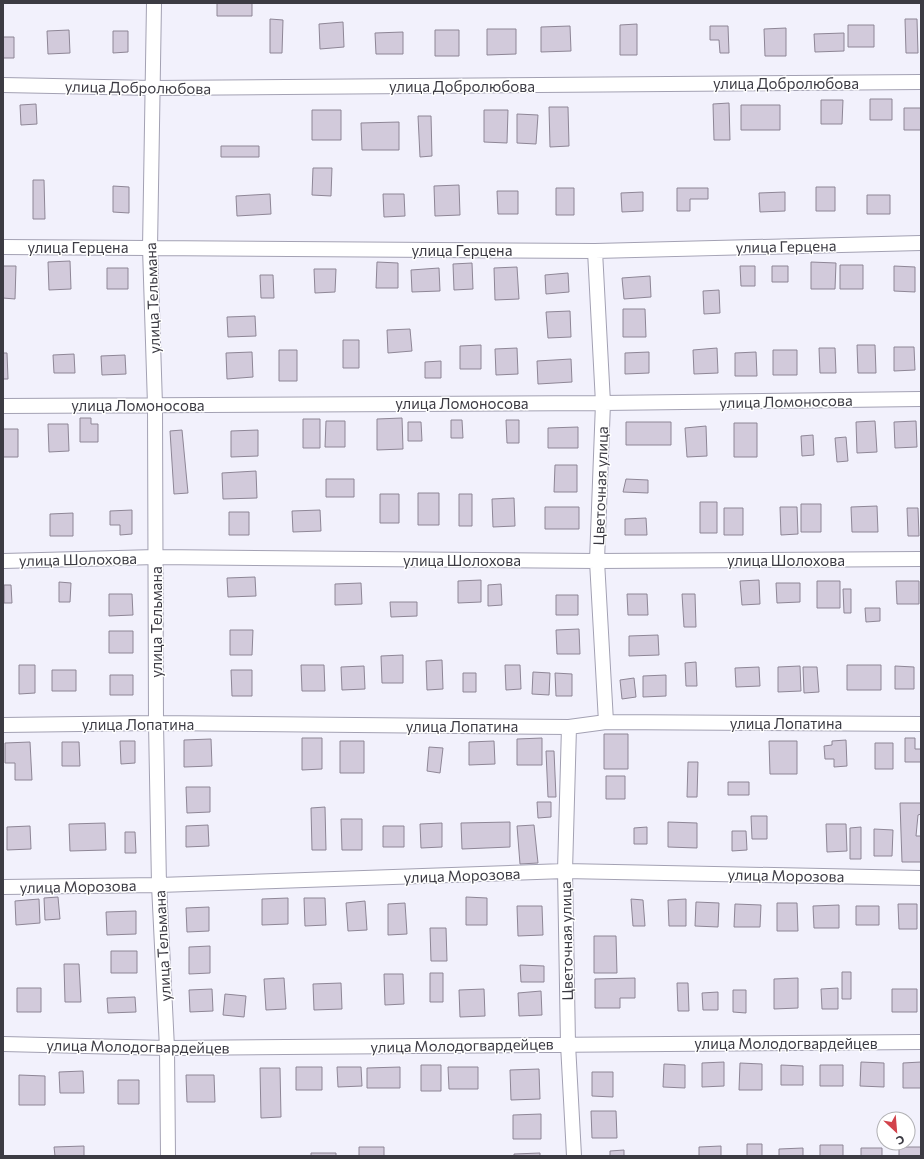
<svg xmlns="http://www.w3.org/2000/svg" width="924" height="1159" font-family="Commissioner,sans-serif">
<rect width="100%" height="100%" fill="#f2f1fc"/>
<path fill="#d2cadb" stroke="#8e8696" d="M217 3H252V16H217Z
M270 19 283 20 282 53H270Z
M905 19H917L918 53H906Z
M343 22 344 47 320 49 319 24Z
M637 24V55H620V25Z
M848 25H874V47H848Z
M570 26 571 51 541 52V27Z
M710 26H728L729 53H720L719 40H710Z
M786 28V56H765L764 29Z
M487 29H516V54L487 55Z
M69 30 70 53 48 54 47 31Z
M435 30H459V56H435Z
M113 31H128V52L113 53Z
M403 32V54H376L375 33Z
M844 33V51L815 52 814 34Z
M3 37H14V58H3Z
M870 99H892V120H870Z
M821 100H843L842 124H821Z
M729 103 730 140H714L713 104Z
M36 104 37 124 21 125 20 105Z
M741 105H780V130H741Z
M549 107H568L569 146 550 147Z
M904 108H921V130H904Z
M312 110H341V140H312Z
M484 110H508L507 143 484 142Z
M517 114 538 115 536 144 517 143Z
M418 116H431L432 156 420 157Z
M399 122V150H362L361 123Z
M221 146H259V157H221Z
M313 168H332L331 196 312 195Z
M33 180H44L45 219H33Z
M459 185 460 215 435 216 434 186Z
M113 186 129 187V213L113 212Z
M816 187H835V211H816Z
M556 188H574V215H556Z
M677 188H708V199H690V211H677Z
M497 191H518V214H498Z
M643 192V211L622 212 621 193Z
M785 192V211L760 212 759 193Z
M270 194 271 214 237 216 236 196Z
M383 194H404L405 216 384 217Z
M867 195H890V214H867Z
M70 261 71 289 49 290 48 262Z
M377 262 398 263V288H376Z
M811 262 836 263 835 289H811Z
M472 263 473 289 454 290 453 264Z
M840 265H863V289H840Z
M3 266H16L15 299 3 298Z
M740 266H755V286H741Z
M772 266H788V282H772Z
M894 266 915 267V292L894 291Z
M517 267 519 299 495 300 494 268Z
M107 268H128V289H107Z
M439 268 440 291 412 292 411 270Z
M314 269H336L335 292 315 293Z
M568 273 569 292 546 294 545 275Z
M260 275H273L274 298H261Z
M650 276 651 297 624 299 622 278Z
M719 290 720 313 704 314 703 291Z
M623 309H645L646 337H623Z
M570 311 571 337 548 338 546 312Z
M255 316 256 336 228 337 227 317Z
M410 329 412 351 388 353 387 330Z
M343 340H359V368H343Z
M481 345V369H460V346Z
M857 345H875L876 373H858Z
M894 347H914L915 370 894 371Z
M517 348 518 374 496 375 495 349Z
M717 348 718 373 694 374 693 350Z
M819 348H835L836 373H820Z
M279 350H297V381H279Z
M773 350H797V375H773Z
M252 352 253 377 227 379 226 353Z
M649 352V373L625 374V353Z
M756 352 757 376H735V353Z
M3 353H7L8 379H3Z
M74 354 75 373H54L53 355Z
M125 355 126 374 102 375 101 356Z
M571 359 572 382 538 384 537 361Z
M441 361V378H425V362Z
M80 418H91V424H98V442H80Z
M402 418 403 449 377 450V419Z
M303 419H320V448H303Z
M451 420H462L463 438H451Z
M506 420H519V443H507Z
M326 421H345V447H325Z
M875 421 877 452 857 453 856 422Z
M916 421 917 447 895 448 894 422Z
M408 422H421L422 441H408Z
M626 422H671V445H626Z
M734 423H757V457H734Z
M48 424H68L69 451 49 452Z
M706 426 707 456 687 457 685 428Z
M578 427V448H548V428Z
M3 429H18V457H3Z
M182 430 188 493 174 494 170 431Z
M258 430V456L231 457V431Z
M813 435 814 455 802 456 801 436Z
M846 437 848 461 837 462 835 438Z
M555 465H577V492H554Z
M256 471 257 498 223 499 222 473Z
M326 479H354V497H326Z
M626 479 648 480V493L623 492Z
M418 493H439V525H418Z
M380 494H399V523H380Z
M459 494H472V526H459Z
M514 498 515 526 493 527 492 499Z
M700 502H717V533H700Z
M801 504H821V532H801Z
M877 506 878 532H852L851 507Z
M545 507H579V529H545Z
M780 507H797L798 534 781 535Z
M724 508H743V535H724Z
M907 508H918L919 536H908Z
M132 510V534L120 535V525H110V511Z
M320 510 321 531 293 532 292 511Z
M229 512H249V535H229Z
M73 513V536H50V514Z
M646 518 647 535H625V519Z
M255 577 256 596 228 597 227 578Z
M481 580V602L458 603V581Z
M759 580 760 604 742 605 740 581Z
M817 581H840V608H817Z
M896 581H919V604H897Z
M59 582 71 583 70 602H59Z
M361 583 362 604 335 605V584Z
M776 583H800V602L777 603Z
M501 584 502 605 488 606V585Z
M4 585H11L12 603H4Z
M843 589H851V613H844Z
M109 594H132L133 615 109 616Z
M627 594H647L648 615H628Z
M682 594H695L696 627H684Z
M556 595H578V615H556Z
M390 602H417V616L391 617Z
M865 608H880V621L866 622Z
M579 629 580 654H557L556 630Z
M230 630H253L252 655H230Z
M109 631H133V653H109Z
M658 635 659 655 629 656V636Z
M403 655V683H382L381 656Z
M442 660 443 689 427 690 426 661Z
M696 662 697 686H686L685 663Z
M19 665H35V693L19 694Z
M301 665H324L325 691H302Z
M505 665H520L521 689 506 690Z
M847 665H881V690H847Z
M364 666 365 689 342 690 341 667Z
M800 666 801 691 778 692V667Z
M895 666 914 667V689H895Z
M759 667 760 686 736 687 735 668Z
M803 667H817L819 692 804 693Z
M52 670H76V691H52Z
M231 670H252V696H232Z
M533 672 550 673 549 695 532 694Z
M463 673H476V692H463Z
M555 673 572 674V696H556Z
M110 675H133V695H110Z
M666 675V696L643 697V676Z
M634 678 636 697 622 699 620 680Z
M604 734H628V769H604Z
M302 738H322V769L302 770Z
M542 738V765H517V739Z
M905 738H915V749H921V762H905Z
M211 739 212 766 184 767V740Z
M846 740 847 766 834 767V759H825L824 746 832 745V741Z
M120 741H135V763L121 764Z
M340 741H364V773H340Z
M494 741 495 764 469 765V742Z
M769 741H797V774H770Z
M30 742 32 780H15V763H5V743Z
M62 742H79L80 766H62Z
M875 743H893V769H875Z
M429 747 443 748 440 773 427 771Z
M546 751H554L556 797H548Z
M688 762H698L697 797H687Z
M606 776H625V799H606Z
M728 782H749V795H728Z
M186 787H210V812L187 813Z
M537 802H551V817L538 818Z
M900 803H921V814L918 815 916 836H921V862H902Z
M325 807 326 850H312L311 808Z
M751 816H767V839H752Z
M341 819H362V850H342Z
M510 822V847L462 849 461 823Z
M668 822 697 823V848L668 847Z
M105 823 106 850 70 851 69 824Z
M442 823V847L421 848 420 824Z
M826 824H846L847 851 827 852Z
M208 825 209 846 186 847V826Z
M534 825 538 863 520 864 517 826Z
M30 826 31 849 7 850V827Z
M383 826H404V847H383Z
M647 827V844H634V828Z
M861 827V859H850V828Z
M874 829 893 830 892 856H874Z
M732 831H746L747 850 732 851Z
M125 832H135L136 853H125Z
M58 897 60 919 45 920 44 898Z
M466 897 487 898V925H466Z
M288 898V924L262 925V899Z
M304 898H325L326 925 305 926Z
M39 899 40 923 16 925 15 901Z
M631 899 643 900 645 926H633Z
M686 899V926H669L668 900Z
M365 901 367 930 348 931 346 903Z
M696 902 719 903 718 927 695 926Z
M405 903 407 934 388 935V904Z
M777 903H797L798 931H777Z
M735 904 761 905 760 927H734Z
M898 904H917V929H899Z
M839 905V928H814L813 906Z
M517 906H542L543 935 518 936Z
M856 906H879V925H856Z
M209 907V931L187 932 186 908Z
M136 911V934L107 935 106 912Z
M430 928H446L447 961H431Z
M594 936H616L617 973H594Z
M210 946V973L189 974V947Z
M111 951H137V973H111Z
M64 964H79L81 1002H65Z
M520 965 544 966V982H521Z
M842 972H851V999H842Z
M430 973H443V1002H430Z
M384 974H403L404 1004 385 1005Z
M284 978 286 1009 266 1010 264 979Z
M635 978V998H620V1008H595V979Z
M798 978V1008L774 1009V979Z
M341 983 342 1009 314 1010 313 984Z
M677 983H688L689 1011H678Z
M17 988H41V1012H17Z
M838 988V1009H822L821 989Z
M212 989 213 1011 190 1012 189 990Z
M484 989 485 1016 460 1017 459 990Z
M892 989H917V1012H892Z
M733 990H746V1013L733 1012Z
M541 991 542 1015 519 1016 518 993Z
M718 992V1010H703L702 993Z
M225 994 246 996 244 1017 223 1015Z
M135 997 136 1012 108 1013 107 998Z
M724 1062V1086L702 1087V1063Z
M861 1062 884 1063V1087L860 1086Z
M921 1062V1088H903V1063Z
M740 1063 762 1064V1090H739Z
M664 1064 685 1065V1088L663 1087Z
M421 1065H441V1091H421Z
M781 1065 803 1066V1085H781Z
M820 1065H843V1086H820Z
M296 1067H322V1090H296Z
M337 1067H361L362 1086 338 1087Z
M400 1067V1088H367V1068Z
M448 1067H478V1089H449Z
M260 1068H280L281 1117 261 1118Z
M539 1069 540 1099 511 1100 510 1070Z
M83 1071 84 1093H60L59 1072Z
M592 1072H613V1097L592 1096Z
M19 1075 45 1076V1105H19Z
M186 1075H214L215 1102H187Z
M118 1080H139V1104H118Z
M591 1111H616L617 1138H592Z
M541 1114V1139H513V1115Z
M747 1144H762V1156H747Z
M820 1145H843V1156H820Z
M84 1146V1156H55L54 1147Z
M721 1146V1156H699V1147Z
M359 1147H384V1156H359Z
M899 1147H921V1156H899Z
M803 1148V1156H779V1149Z
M861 1148H882V1156H861Z
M624 1150V1156H610V1151Z
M311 1153H336V1156H311Z
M540 1153V1156H514V1154Z"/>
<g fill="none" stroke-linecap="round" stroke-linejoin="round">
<defs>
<path id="minor" d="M154 3 150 248 155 405 156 723 159 885 167 1048 168 1156
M3 85 153 88 921 82
M3 247 595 251 921 243
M595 251 603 403 597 561 606 722
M3 406 603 403 921 399
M3 561 156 557 597 561 921 559
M3 725 156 723 569 727 606 722 921 724
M569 727 565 871 568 1044 574 1156
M3 887 159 885 565 871 921 878
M3 1044 167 1048 921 1042"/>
</defs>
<use href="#minor" stroke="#a3a1b3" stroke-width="16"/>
<use href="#minor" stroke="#fff" stroke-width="14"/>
</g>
<g text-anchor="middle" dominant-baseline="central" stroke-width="3" stroke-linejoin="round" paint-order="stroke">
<g font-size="15" fill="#3c3b43" stroke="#fff">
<text x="786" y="83">улица Добролюбова</text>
<text x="462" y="86">улица Добролюбова</text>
<text transform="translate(138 87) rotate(1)">улица Добролюбова</text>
<text transform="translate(786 246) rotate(-1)">улица Герцена</text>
<text x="78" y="247">улица Герцена</text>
<text x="462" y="250">улица Герцена</text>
<text transform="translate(152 298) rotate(-92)">улица Тельмана</text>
<text transform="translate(786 401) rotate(-1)">улица Ломоносова</text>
<text x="462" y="403">улица Ломоносова</text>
<text x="138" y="405">улица Ломоносова</text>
<text transform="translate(600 486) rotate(-88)">Цветочная улица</text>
<text transform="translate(78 559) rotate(-1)">улица Шолохова</text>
<text x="462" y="560">улица Шолохова</text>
<text x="786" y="560">улица Шолохова</text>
<text transform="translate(156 622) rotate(-90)">улица Тельмана</text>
<text x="786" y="723">улица Лопатина</text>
<text x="138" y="724">улица Лопатина</text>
<text x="462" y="726">улица Лопатина</text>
<text transform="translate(462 875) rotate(-2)">улица Морозова</text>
<text transform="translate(786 875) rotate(1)">улица Морозова</text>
<text transform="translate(78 886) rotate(-1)">улица Морозова</text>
<text transform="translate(566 941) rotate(-91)">Цветочная улица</text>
<text transform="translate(162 946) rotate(-93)">улица Тельмана</text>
<text x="786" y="1043">улица Молодогвардейцев</text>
<text transform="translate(462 1045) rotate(-1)">улица Молодогвардейцев</text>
<text transform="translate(138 1046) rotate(1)">улица Молодогвардейцев</text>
</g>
</g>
<rect width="924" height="1159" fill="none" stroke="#3c3b43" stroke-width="8"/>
<g transform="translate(896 1131) rotate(154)"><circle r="19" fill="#ffffff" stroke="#b1b1b4"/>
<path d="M0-3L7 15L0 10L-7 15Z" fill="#d2424b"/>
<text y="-6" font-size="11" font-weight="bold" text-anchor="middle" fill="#3c3b43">С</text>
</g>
</svg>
